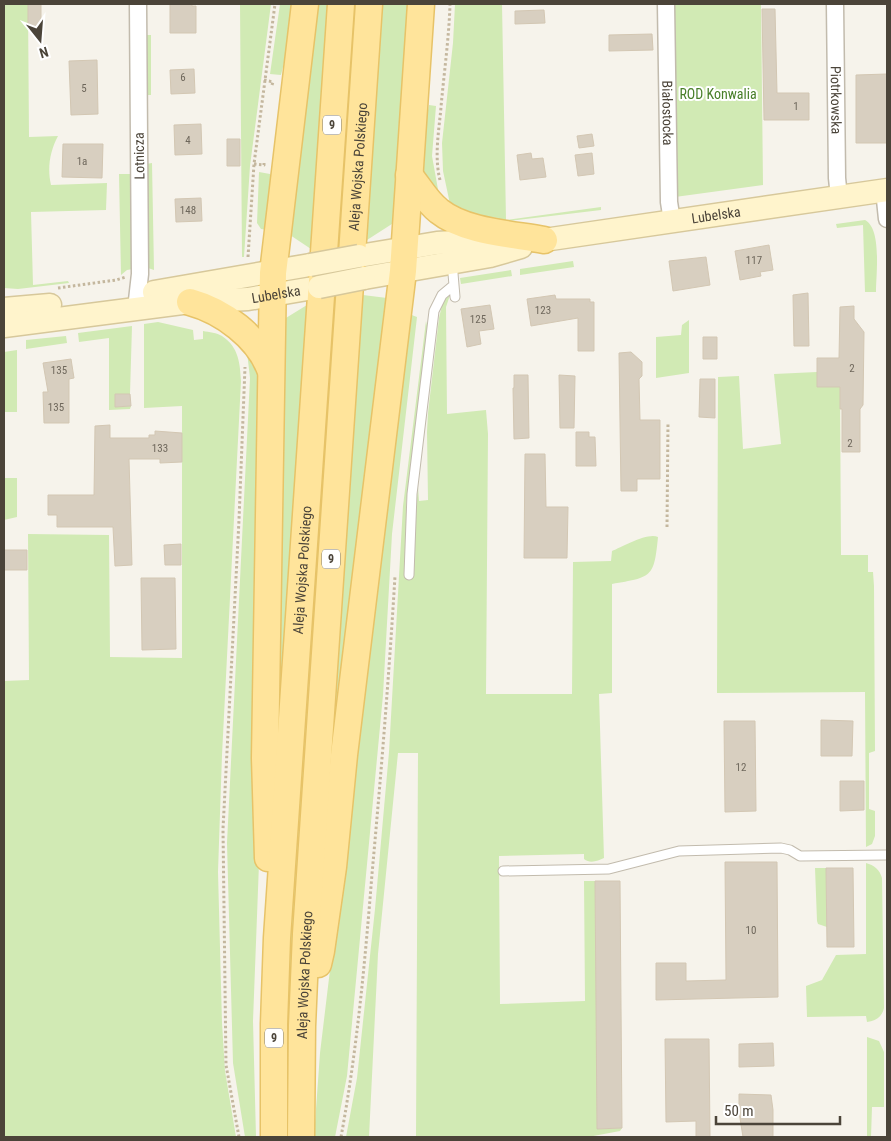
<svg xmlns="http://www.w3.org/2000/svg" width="891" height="1141" font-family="'Roboto Condensed',sans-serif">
<rect width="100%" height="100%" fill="#f6f3eb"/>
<path fill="#d1eab4" d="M4 4H28L29 137 58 136C50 151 47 168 51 185L107 183 106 210 31 212 33 285 68 281 69 283 18 289 4 288Z
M240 4H271L250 166 244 257H242Z
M280 4H294L290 38 281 75 270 74Z
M313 4H330L311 249 287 233Z
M350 4H358L342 244 334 245Z
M380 4H410L395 222 367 240 369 211 366 209Z
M455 4H502L506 220 601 207V210L509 221H499V218C481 217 466 212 450 204L443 171 442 143 453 43Z
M673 4H761L763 185 675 197Z
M145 35H151V95H146Z
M429 105 436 106 432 156 439 195 422 171V143Z
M152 163 154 270 148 268 146 164Z
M259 172 270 174 271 190 268 230 261 229 257 223Z
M119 174H131L133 269 127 270 121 275Z
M865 220C882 229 876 274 876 292H865L863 225 837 228 836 224Z
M573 261 574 267 520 275V269Z
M511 270 512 276 461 284 460 278Z
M363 295 387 298 325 856 340 584Z
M450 295 446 307 447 414 486 410 488 434 486 694H572L573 562 611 561 612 551C622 547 648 532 658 537 654 578 652 577 612 584V693L599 694 604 858C598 861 590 864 584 859V854L499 856 500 1004 585 1001 584 881H595L598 1129 622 1128 620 1131 588 1137H416L418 753H398L378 954 369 1137H346L357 1078 375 909 389 752 403 506 426 321 428 331 406 505V577H414L415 519 418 487 419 501 428 500 427 432 428 413 439 318 443 301Z
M339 299 292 1137H284L285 979 331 300Z
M307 305 305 333 307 334 281 735 275 717 281 321Z
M409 314 417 317 392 534 383 695 347 1076 335 1137H314L320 1053Z
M689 320V373L656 378V337L681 335 682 325Z
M158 322 193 330 194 340 203 339V331C209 332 217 333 222 336 239 347 240 364 241 381L222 755 218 872 222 1023 225 1071 236 1137H4V681L29 680 28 534 109 535 110 657 182 658V406L144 408V324Z
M132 326 130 394H115V407L131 406 130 409 109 410V338L79 342 78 333Z
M66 336 67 343 26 349V340Z
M17 350V412H4V352Z
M247 352 259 365 260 837 253 1021 256 1137H245L233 1063 227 843 250 378Z
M817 372 840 387 841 555H868V572H873L874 586 875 751 869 753V809L875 811V836L872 844 866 847 865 692 717 693 718 377 739 376 743 449 781 444 774 374Z
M4 478H17V517L4 520Z
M866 863C874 865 880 870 882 878L884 1008C882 1017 876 1021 867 1022L866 1016 807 1017 806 986 822 980 836 955 866 954Z
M815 868H826L827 927 818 924 817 921Z
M867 1037 879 1041 884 1052V1107H872L871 1137H867Z"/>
<path fill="#d8cfc0" stroke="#d3c7b3" d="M28 4H41V26L28 27Z
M170 4H192V6H196V33H170Z
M762 9H775L777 93H809V120H764Z
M544 10 545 23 515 24V11Z
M652 34 653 50 609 51V35Z
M97 60 98 114 71 115 69 61Z
M194 69 195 93 171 94 170 70Z
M887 74V143H856V75Z
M201 124 202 154 175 155 174 125Z
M592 134 594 146 579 148 577 136Z
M227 139H240V166H227Z
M63 144H103L102 178 62 177Z
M531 153 532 159 543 158 546 177 520 180 517 155Z
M592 153 594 174 578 176 575 155Z
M201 198 202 221 176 222 175 199Z
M769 245 773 270 760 272 761 276 740 280 735 251Z
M706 257 710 285 673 291 669 261Z
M808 293 809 346H794L793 295Z
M555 295 556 299H590V302H594V351H578V318L531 326 527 299Z
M490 305 494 329 479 331 481 344 467 347 461 309Z
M854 306V319L864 332 863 405 860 409V452H842V409H840V387H817V358H839L840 307Z
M703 337H717V359H703Z
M631 352 642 362V376L639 379 640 420H660V479H637V491H621L619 353Z
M71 359 74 378 69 379V423H44L43 392H48L43 363Z
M514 375H528L529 438 514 439 513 388H514Z
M559 375 575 376 574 428H560Z
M700 379H715V418L699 417Z
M115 394H130L131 406 115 407Z
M110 425V438H149V435H155V431L182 433V462L160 463V459H129L132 565 115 566 113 527H57V515H48V495H94L95 426Z
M576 432H589V437H595L596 466H576Z
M525 454H545L546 507H568L567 558H524Z
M181 544V565H165L164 545Z
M4 550H27V570H4Z
M141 578H175L176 649 142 650Z
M821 720 853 721 852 756H821Z
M724 721H755L756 811 725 812Z
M840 781H864V810L840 811Z
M725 862H777L778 997 656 1000V963H686V981L726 980Z
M826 868H853L854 947H827Z
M595 881H620L622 1128 597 1129Z
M665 1039H709L710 1137H696V1121L666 1122Z
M773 1043 774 1066 739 1067V1044Z
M739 1094 771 1095 773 1110V1137H743L739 1112Z"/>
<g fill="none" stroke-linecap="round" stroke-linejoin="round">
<defs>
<path id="lane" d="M452 262 455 297
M409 575 412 494 434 311 442 295 454 285
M503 871 609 869 679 851 781 848 790 850 800 856 887 855"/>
<g id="street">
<path id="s1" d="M666 4 669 202 672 221"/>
<path id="s2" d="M835 4 837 178 839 197"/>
<path d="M884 190 887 219"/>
<path d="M136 309 140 274 138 4"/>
</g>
<g id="secondary">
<path id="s3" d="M359 256 437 243 488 240H544L887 190"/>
<path d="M364 278 490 256 521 247"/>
<path d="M154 292 310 265"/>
<path d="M4 309 50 305"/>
<path id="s4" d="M4 326 190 302 248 299 319 287"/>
</g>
<g id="primary">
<path d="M409 175C419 187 427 202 439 211 465 232 512 234 544 240"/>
<path d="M190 302C223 311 258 337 270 369"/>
<path d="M268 858 265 758 273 273 305 4"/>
<path d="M318 964 321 951 333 867 344 755 403 271 421 4"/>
<path id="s5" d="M274 1137V1024L277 938 341 4"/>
<path id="s6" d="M301 1137 302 1026 306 934 369 4"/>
</g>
</defs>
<use href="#lane" stroke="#c2bbad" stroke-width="11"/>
<use href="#street" stroke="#c2bbad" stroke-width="19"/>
<use href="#secondary" stroke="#d7c89b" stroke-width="25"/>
<use href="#primary" stroke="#e7c368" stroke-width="29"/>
<path stroke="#c4b79e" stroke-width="3" stroke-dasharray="2.5 2.5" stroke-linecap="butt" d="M264 80 273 82 272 85
M254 164 264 165V163
M440 180C434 156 439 131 441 107 444 73 449 38 450 4
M248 257 254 164 275 4
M58 288 116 280 126 277
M667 527 668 422
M239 1137 226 1065 223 829 239 520 245 367
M341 1137C357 1050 365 962 372 874 381 775 389 676 395 576"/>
<use href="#lane" stroke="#fff" stroke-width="9"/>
<use href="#street" stroke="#fff" stroke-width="16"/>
<use href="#secondary" stroke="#fff4cc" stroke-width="22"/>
<use href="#primary" stroke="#ffe49b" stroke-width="26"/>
<defs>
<path id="secondary-bridge" d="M310 265 359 256
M319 287 364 278"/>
</defs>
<use href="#secondary-bridge" stroke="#d7c89b" stroke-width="25" stroke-linecap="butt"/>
<use href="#secondary-bridge" stroke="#fff4cc" stroke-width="22"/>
</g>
<g text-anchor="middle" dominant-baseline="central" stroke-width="4" stroke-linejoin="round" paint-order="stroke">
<g font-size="11" fill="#6e675b">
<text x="183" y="77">6</text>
<text x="84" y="88">5</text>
<text x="796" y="106">1</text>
<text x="188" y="140">4</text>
<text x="82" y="161">1a</text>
<text x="188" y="210">148</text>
<text x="754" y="260">117</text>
<text x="543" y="310">123</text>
<text x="478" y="319">125</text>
<text x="852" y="368">2</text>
<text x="59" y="370">135</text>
<text x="56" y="407">135</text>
<text x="850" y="443">2</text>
<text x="160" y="448">133</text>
<text x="741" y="767">12</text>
<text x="751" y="930">10</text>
</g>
<g fill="#fff" stroke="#817c74" stroke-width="1">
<rect x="323" y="115.5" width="18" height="19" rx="4"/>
<rect x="322" y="549.5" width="18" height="19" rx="4"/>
<rect x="265" y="1028.5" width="18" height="19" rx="4"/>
</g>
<g font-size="12" font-weight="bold" fill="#4b4439">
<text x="332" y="125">9</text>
<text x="331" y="559">9</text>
<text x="274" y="1038">9</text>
</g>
<g font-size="14" fill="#487f29" stroke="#fff">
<text x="718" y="94">ROD Konwalia</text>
</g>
<g font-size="14" fill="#4b4439" stroke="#fff">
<text stroke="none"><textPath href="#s2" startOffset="96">Piotrkowska</textPath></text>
<text stroke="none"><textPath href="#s1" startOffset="109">Białostocka</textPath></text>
<text transform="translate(139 156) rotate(-91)">Lotnicza</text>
<text stroke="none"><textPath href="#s6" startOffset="972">Aleja Wojska Polskiego</textPath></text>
<text stroke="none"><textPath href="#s3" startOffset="360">Lubelska</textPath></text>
<text stroke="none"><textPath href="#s4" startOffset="274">Lubelska</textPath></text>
<text stroke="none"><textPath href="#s5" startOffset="568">Aleja Wojska Polskiego</textPath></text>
<text stroke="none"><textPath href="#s6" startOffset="162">Aleja Wojska Polskiego</textPath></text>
</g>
</g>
<rect width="891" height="1141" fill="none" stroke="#4b4439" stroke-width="10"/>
<g transform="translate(40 40) rotate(163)" stroke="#ffffff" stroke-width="4" paint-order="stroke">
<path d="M0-4L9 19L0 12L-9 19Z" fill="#4b4439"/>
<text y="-8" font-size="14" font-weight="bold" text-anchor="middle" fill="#4b4439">N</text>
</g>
<path d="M716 1116v8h124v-8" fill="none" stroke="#4b4439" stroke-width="2.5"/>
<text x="724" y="1116" font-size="15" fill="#4b4439" stroke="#ffffff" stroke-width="4" paint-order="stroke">50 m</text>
</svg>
